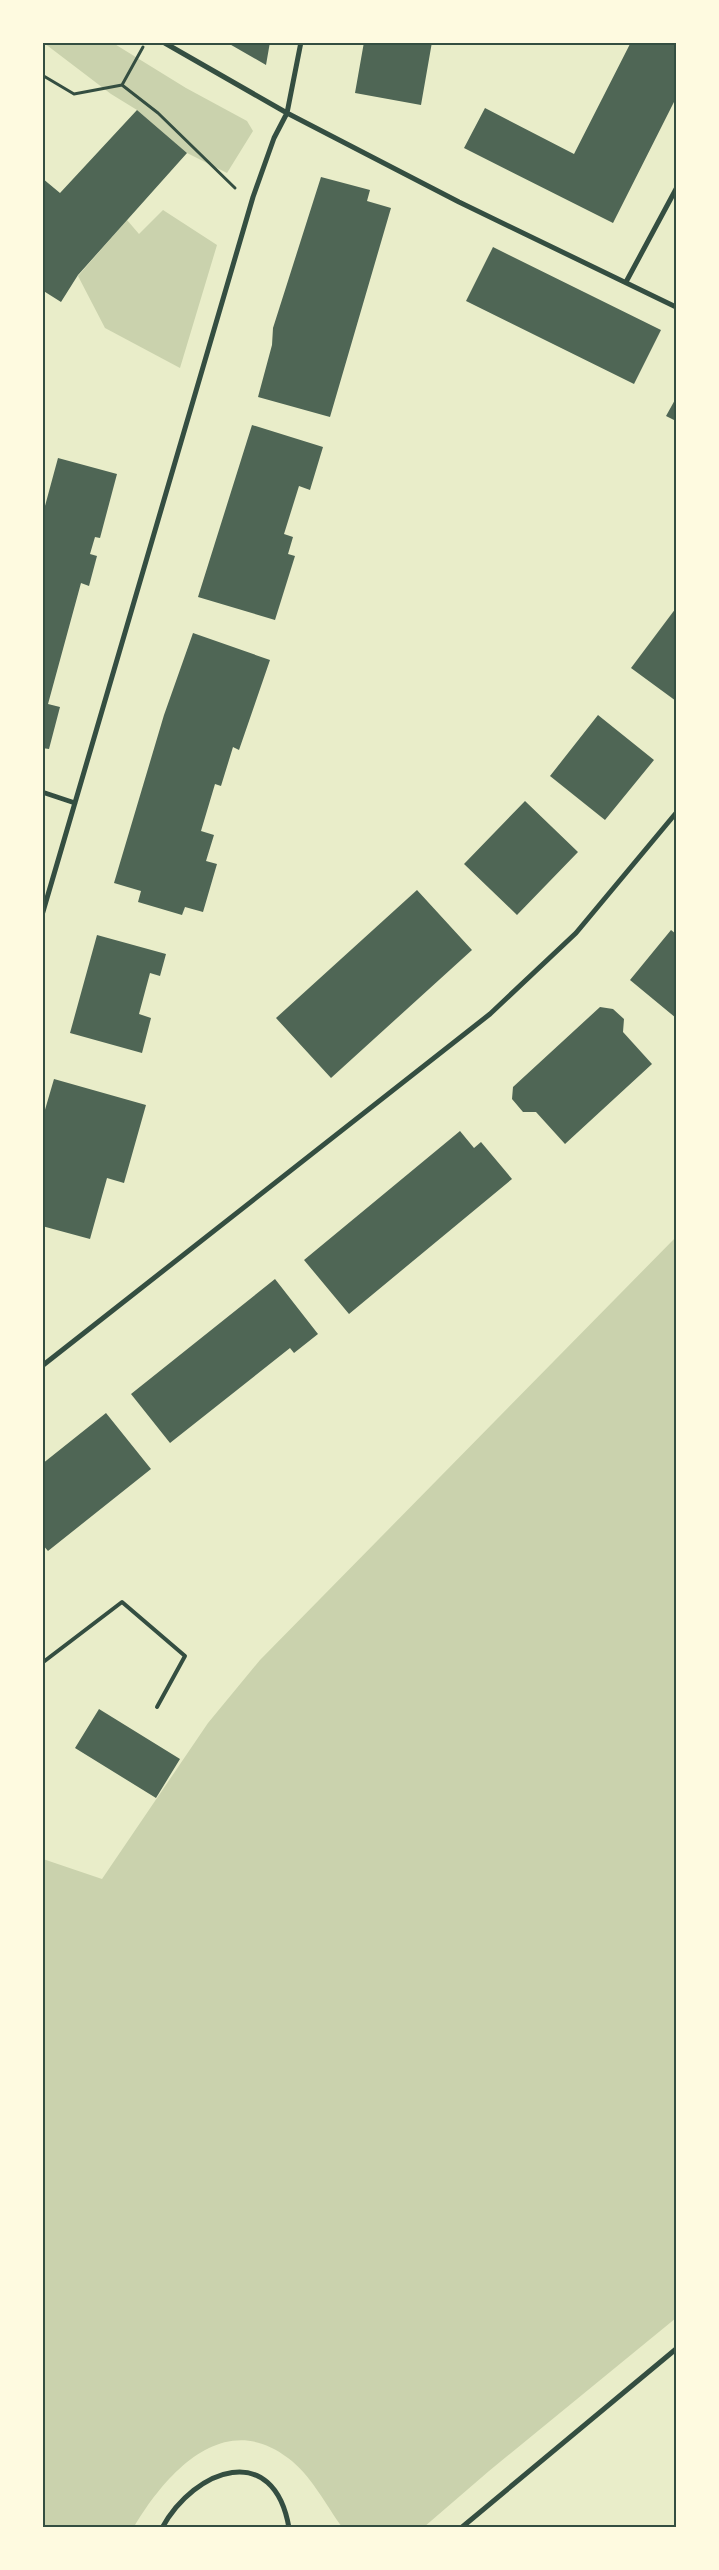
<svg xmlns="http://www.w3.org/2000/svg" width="719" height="2570" font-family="Overpass,sans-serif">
<rect width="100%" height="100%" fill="#e9edc9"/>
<path fill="#cad2ad" d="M44 43H113L186 88 247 121 253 131 227 173 187 153 137 110 111 94Z
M163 210 217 245 180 368 105 328 78 276 127 220 139 234Z
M676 1237V2318L489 2471 424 2527H342C326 2505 311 2475 288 2458 223 2408 165 2475 134 2527H43V1859L102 1879 208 1723 260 1660Z"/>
<path fill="#4f6655" d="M226 42H270L266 65Z
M364 42H432L421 105 355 93Z
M631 42H676V98L613 223 464 148 485 108 574 154Z
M137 110 187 153 78 275 61 302 42 290V178L60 193Z
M321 177 370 190 367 201 391 208 330 417 258 397 272 345 273 328Z
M493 247 661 330 634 384 466 301Z
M676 398V421L666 416Z
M252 425 323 447 310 490 299 486 284 534 293 537 288 554 295 556 275 620 198 597Z
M58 458 117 474 100 538 95 537 90 554 97 556 89 586 81 583 48 704 60 707 49 749 42 748V517Z
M676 608V701L631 668Z
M193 633 270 660 239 750 233 747 221 786 215 784 201 831 214 835 206 861 217 864 203 912 185 907 182 915 138 902 141 891 114 883 164 715Z
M598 715 654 760 605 820 550 776Z
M525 801 578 852 517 915 464 864Z
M417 890 472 950 331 1078 276 1018Z
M671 930 676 934V1018L630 980Z
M97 935 166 954 160 976 150 973 139 1014 151 1018 142 1053 70 1033Z
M600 1007 613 1009 624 1019 623 1032 652 1064 565 1144 536 1112H523L512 1099 513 1087Z
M54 1079 146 1105 124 1183 107 1178 90 1239 42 1226V1120Z
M460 1131 474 1148 481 1142 512 1179 349 1314 304 1260Z
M275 1279 318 1334 294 1353 290 1348 170 1443 131 1394Z
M106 1413 151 1469 48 1551 42 1544V1464Z
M99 1709 180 1759 156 1798 75 1748Z"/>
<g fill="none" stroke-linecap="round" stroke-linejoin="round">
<path stroke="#344e41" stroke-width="3" d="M143 47 122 85 158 113 235 188
M42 75 74 94 122 85"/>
<path stroke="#344e41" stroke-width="4" d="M42 1663 122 1602 185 1656 157 1707"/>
<path stroke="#344e41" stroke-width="5" d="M163 42 287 113 459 202 676 307
M626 282 676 189
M42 792 75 803
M42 915 253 197 274 138 287 113 301 42
M42 1366 490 1014 576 933 676 813
M162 2528C195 2468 274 2440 289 2528
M461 2528 676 2349"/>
</g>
<rect width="719" height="2570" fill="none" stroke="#fefae0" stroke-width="88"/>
<rect x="44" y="44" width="631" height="2482" fill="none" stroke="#344e41" stroke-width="2"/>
</svg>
